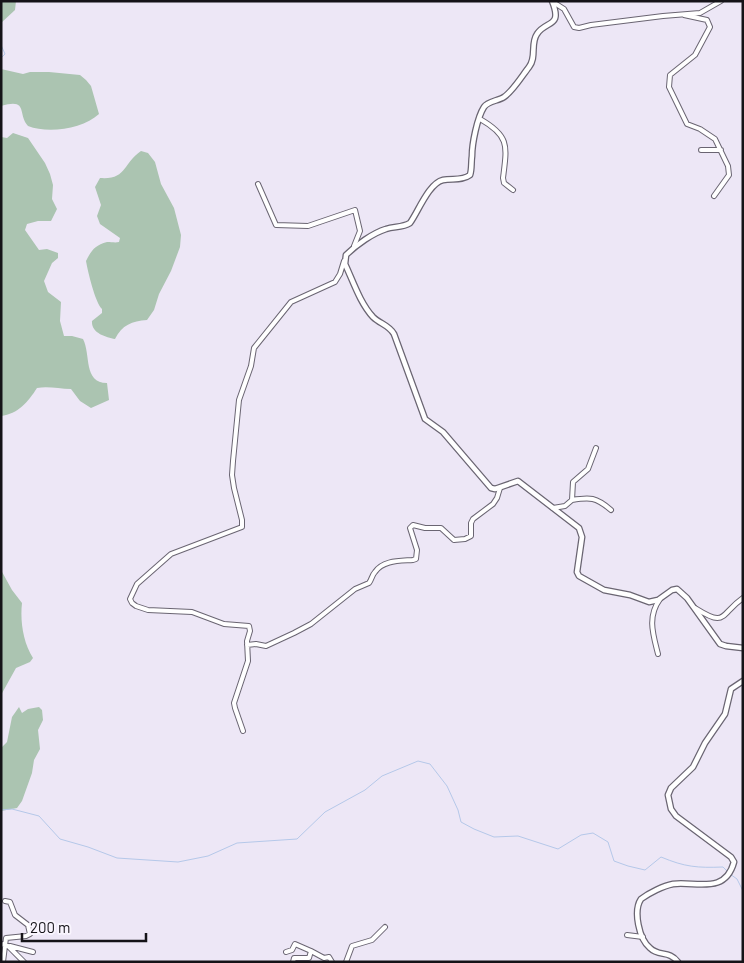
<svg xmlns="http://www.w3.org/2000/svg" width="744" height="963" font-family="Barlow,sans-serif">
<rect width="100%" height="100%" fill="#ede7f6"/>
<path fill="#abc4b1" d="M1 1H16L15 10 1 23Z
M1 69 23 74 30 72H49L80 75 86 80 91 86 99 114C83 129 48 134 28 126 17 114 29 98 1 106Z
M13 133 28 138 45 163 50 174 53 185 52 199 57 209 51 221H38L27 224 25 230 39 250 47 249 58 253V258L52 263 44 281 48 292 61 302 60 321 64 336H72L83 339C91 354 83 383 107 383L109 400 91 408 80 401 71 389C59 389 49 386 37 388 28 402 18 414 1 416V137L7 138Z
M141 151 148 153 155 162 161 184 174 208 181 235 180 247 171 271 159 294 154 310 147 320C132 321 122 325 115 339 106 337 91 333 92 321L102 313V309C95 302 88 272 86 261 91 251 95 245 107 242 112 242 115 243 119 242L120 238 100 224 97 216 101 205 95 187 100 178C127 180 123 163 141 151Z
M1 570 12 590 22 603C20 621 23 642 33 658L30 662 16 668 1 695Z
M19 707 22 713 28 709 39 707 42 710 43 720 38 730 40 749 34 760 32 773 22 801 17 808 1 811V748L7 742 12 717Z"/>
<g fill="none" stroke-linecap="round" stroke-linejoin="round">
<path stroke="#b5c8e9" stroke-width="1" d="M1 45 5 54 1 58
M1 810 12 809 39 816 60 839 88 847 117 858 178 862 208 856 237 843 297 839 325 812 365 790 382 776 418 761 430 764 447 786 458 810 461 822 474 829 494 837 518 836 558 849 581 835 593 833 608 842 614 861 628 866 645 870 661 857C685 867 697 868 723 867L727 871
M730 874 737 879 743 891"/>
<defs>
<path id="minor" d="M553 2 564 9 574 27 579 28 591 25 663 16 700 13 721 1
M684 15 707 20 710 27 695 55 670 75 669 87 687 124 700 129 715 139 728 166 729 175 714 196
M480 119C510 136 507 146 503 178L504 183 513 190
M701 150H721
M258 184 276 225 308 226 355 210 360 231 354 246
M572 500C590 497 596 497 611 510
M553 508 565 506 572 500 573 482 588 469 596 448
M695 608C727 628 719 615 743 598
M247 645 256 644 266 646 294 633 311 624 355 589 369 583C372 579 372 575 375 572 383 560 400 561 413 560L416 559 417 550 410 528 413 525 425 528H441L454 540 465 539 471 536V523L473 519 493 504 497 498 500 488
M658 654C653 634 647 617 660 599
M243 731 235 708 234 703 248 661 247 641 250 631 249 626 224 624 192 612 148 610 136 606 132 603 130 599 137 584 171 554 242 527V520L234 488 232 475 233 461 239 400 251 366 254 348 291 302 335 282 340 274 344 261
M627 935 643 937
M1 944 8 946 24 962
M10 946 33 952
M286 952 292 950 295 944 311 951
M3 962 6 938 26 936 30 934 28 925 15 915 10 902 5 901
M293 962 294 958H309L311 951 324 958 329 957 332 962
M346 962 352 946 372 940 385 927"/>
<path id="tertiary" d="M552 1C563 28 546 20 537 34 530 44 537 57 529 67 522 76 513 91 504 97 498 101 488 101 484 107 477 118 472 144 472 156 471 163 472 169 470 175 462 181 452 178 443 180 429 183 418 212 410 223 402 228 394 226 386 229 373 233 356 245 346 255L345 264C353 281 360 303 373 317 380 324 389 325 394 334L425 419 443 432 491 488 495 489 518 481 579 528 582 537 577 572 579 576 604 590 630 595 649 602 658 600 672 590 677 589 687 598 720 644 726 646 743 648
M678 962C669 950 659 957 650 948 639 939 633 911 641 899 649 893 663 886 673 884 696 881 725 895 734 862L731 857 676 816 671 809 668 795 671 788 693 767 705 743 725 714 731 689 743 681"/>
</defs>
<use href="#minor" stroke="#6a6572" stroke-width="6"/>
<use href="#tertiary" stroke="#6a6572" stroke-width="7"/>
<use href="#minor" stroke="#fff" stroke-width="4"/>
<use href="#tertiary" stroke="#fff" stroke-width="4.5"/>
</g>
<rect width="744" height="963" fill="none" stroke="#151318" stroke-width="5"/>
<path d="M22 933v8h124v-8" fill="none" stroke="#151318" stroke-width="2.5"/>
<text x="30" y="933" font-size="15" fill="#151318" stroke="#f9f5fe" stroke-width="4" paint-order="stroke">200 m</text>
</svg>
